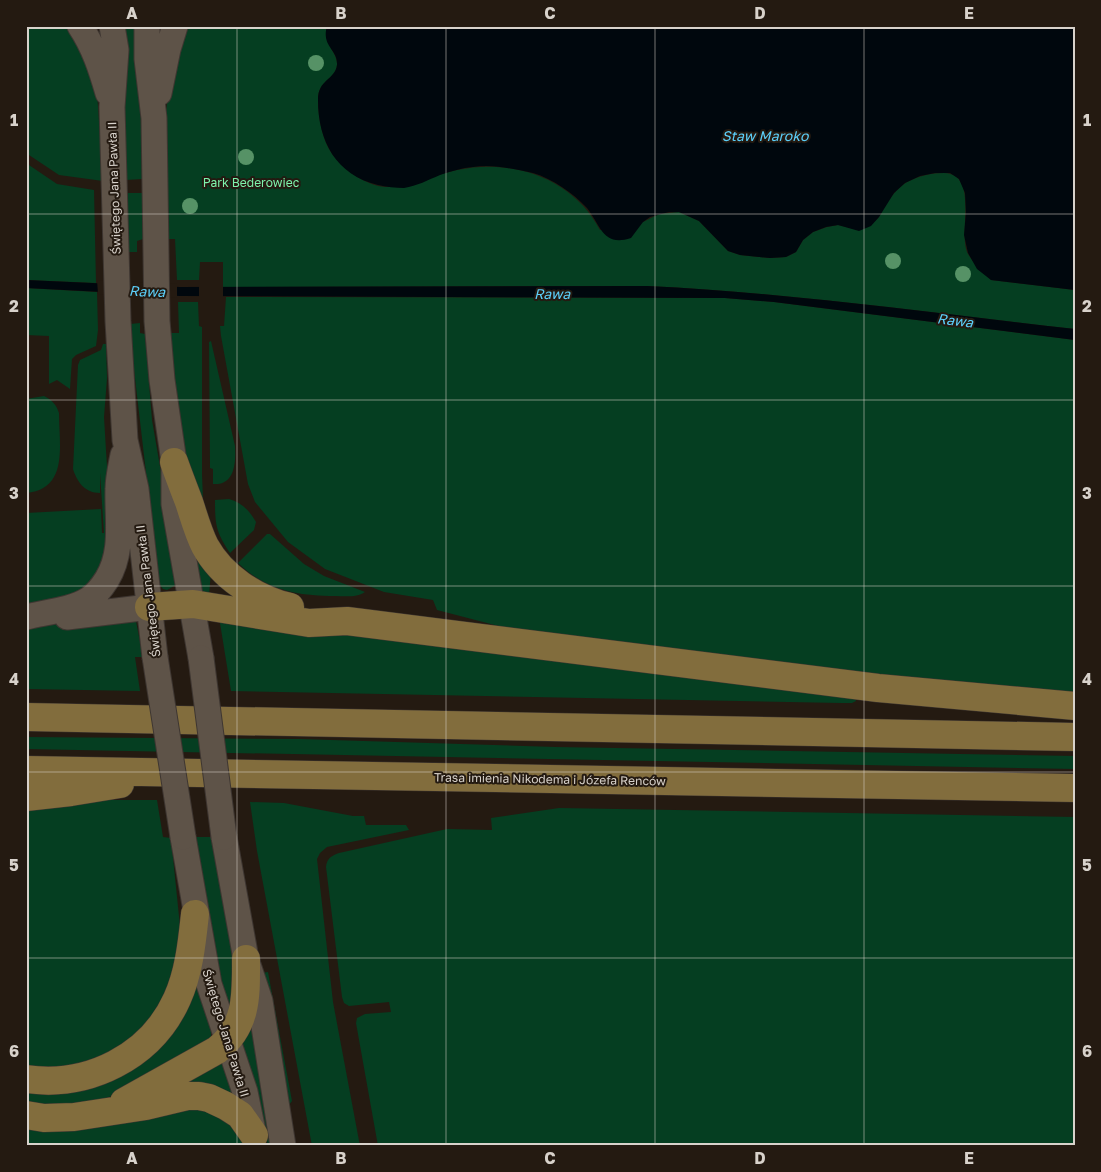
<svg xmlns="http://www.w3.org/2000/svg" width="1101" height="1172" font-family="'Golos Text',sans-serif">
<rect width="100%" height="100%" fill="#241a11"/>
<path fill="#053e21" d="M26 26H71L97 92 103 181 59 175 26 153Z
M123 26H139L142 179 126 180Z
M184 26H327C322 44 338 52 337 65 335 81 318 79 318 100 318 115 321 132 327 145 335 164 365 187 387 187 393 187 400 184 405 183 423 179 440 174 457 170 513 158 573 178 600 230L643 222 659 214 679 212 699 221 728 251 740 255 770 258 786 257 796 252 803 240 813 232 827 227 838 225 859 230C865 227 874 223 878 218 881 215 882 211 884 207 890 198 897 188 907 182 919 176 931 173 944 173 980 174 957 234 968 254 973 263 984 272 991 280L1075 290V329C932 313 790 293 647 286L223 287V262H200L199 280H177L175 239H167L166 112 169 88Z
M26 163 57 184 94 190 96 283 26 280Z
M126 193H142L143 239 137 241V252H129Z
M26 288 97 292 98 330 96 346 76 355 72 359 70 389 57 380 49 384V336L26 335Z
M226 297 725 298 774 302 1075 340V700L514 630 437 610 433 600 384 592 325 569 288 542 255 502 248 484 221 336 220 326H224Z
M178 302H198L199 326 202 327V474L203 500 206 520C182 466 174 392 170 333H179Z
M140 323V333L145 334 152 420 178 571 176 585 167 590 163 589 159 584 133 361 130 324Z
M211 341 235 446C236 462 235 486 213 484V469L210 468 209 342Z
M103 344H106L107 378 104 417 111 533 109 551 85 592 26 607V513L101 509 102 533H104L100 473V493C85 493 77 482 73 469L78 365 80 360 101 350Z
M44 396C52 400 56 404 59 413 59 445 69 489 26 493V399Z
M229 499C241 502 250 511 256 522L254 530 230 553C216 532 215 525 215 500Z
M267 534H270L304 564 324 576 365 592C356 598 345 596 335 596 297 596 266 590 238 563Z
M193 549 211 572 209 595 202 594Z
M135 616 143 657H135L140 691 26 689V628L114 617Z
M219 617 855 698 856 701 852 703H841L231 691Z
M26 737 299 739 556 747 1075 756V769L26 749Z
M107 800H157L163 837 171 838 180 926 174 980 142 1033 83 1068 26 1069V805Z
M250 802 284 803 353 816H364L366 825H406L409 830 327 847 320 853 317 859 333 1002 360 1146H312L257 851Z
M559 808 1075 817V1146H378L356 1023 357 1018 365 1014 391 1012 389 1002 349 1006 344 1003 342 997 326 867C327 858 331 856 339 853L447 829 492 830 491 818Z
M196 837H212L238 983 235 1012 227 1003 213 943Z
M268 972 292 1101 286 1109 262 973Z
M196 985 198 988 211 1031V1039C176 1060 131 1094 92 1102 72 1106 47 1105 26 1106V1088L73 1089Z
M251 1028 253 1030 274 1146H268L257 1091 241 1040Z
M223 1061 234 1094 170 1086Z
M210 1107 237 1130 244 1146H26V1126L172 1108Z"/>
<path fill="#00070d" d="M327 26H1075V290L991 280 977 269 968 253 964 235 966 212 965 193 959 179 950 173H935L920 176 905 183 894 193 879 217 871 226 859 231 838 225 826 227 813 232 803 240 796 252 786 257 770 258 740 255 728 251 699 221 679 212H669L650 217 643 222 631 238C603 247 601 226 587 208 573 193 553 179 533 173 513 169 494 164 473 167 462 168 451 171 440 175 428 180 417 186 404 188 396 188 386 187 378 185 336 175 318 141 318 100 318 79 335 80 337 65 338 49 321 47 327 26Z
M26 280 180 287 647 286C790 293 932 313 1075 329V340L774 302 725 298 180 296 26 288Z"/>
<path fill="#241a11" d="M97 280 177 284V298L98 294Z
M199 285H223V299H199Z"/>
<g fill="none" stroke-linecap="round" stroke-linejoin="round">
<defs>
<path id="minor" d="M80 26C94 47 101 69 108 93
M112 26 116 50 112 107 118 321 125 440 136 489 155 657
M147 26V59L154 118 157 321 162 380 174 462V504L201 658
M159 93 168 49 175 26
M26 617C46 612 72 610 89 599 97 594 102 587 107 579 124 551 117 520 118 489 118 478 121 466 123 455
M67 617 149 607
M183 837 209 984 245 1092 254 1136
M224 837 246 959 260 1001 283 1146"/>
<path id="major" d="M174 462C179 476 184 489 189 502 194 517 198 532 205 546 222 577 256 599 290 607
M149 607 193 604 309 623 347 621 878 688 1075 706
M26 717 1075 737
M26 770 1075 788
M26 797 71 792 120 784
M26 1079C88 1088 151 1057 177 999 189 973 192 942 195 914
M124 1102 217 1050C248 1025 246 995 246 959
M26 1115 44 1118 74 1117 146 1106 188 1096H199L209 1098 226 1106 240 1115 254 1135"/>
</defs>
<use href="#minor" stroke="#3e3631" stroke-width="27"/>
<use href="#major" stroke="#3e3631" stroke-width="29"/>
<use href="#minor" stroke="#5e5348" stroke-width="25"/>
<use href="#major" stroke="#826d3d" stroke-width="28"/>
<defs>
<path id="minor-bridge" d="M155 657 183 837
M201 658 224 837"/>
</defs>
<use href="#minor-bridge" stroke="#3e3631" stroke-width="27" stroke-linecap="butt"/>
<use href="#minor-bridge" stroke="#5e5348" stroke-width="25"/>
</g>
<g fill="#569266">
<circle cx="316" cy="63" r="8"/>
<circle cx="246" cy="157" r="8"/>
<circle cx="190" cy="206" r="8"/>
<circle cx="893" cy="261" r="8"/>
<circle cx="963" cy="274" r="8"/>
</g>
<path fill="none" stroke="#d8d2cb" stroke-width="1" stroke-opacity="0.55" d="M237 26V1146M446 26V1146M655 26V1146M864 26V1146M26 214H1075M26 400H1075M26 586H1075M26 772H1075M26 958H1075"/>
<g text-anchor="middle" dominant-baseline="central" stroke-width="4" stroke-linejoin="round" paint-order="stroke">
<g font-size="12" fill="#7ef4ac" stroke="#241a11">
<text x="251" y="182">Park Bederowiec</text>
</g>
<g font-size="12" fill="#d8d2cb" stroke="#241a11">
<text transform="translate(114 188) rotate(-92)">Świętego Jana Pawła II</text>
<text transform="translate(148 591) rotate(-97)">Świętego Jana Pawła II</text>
<text transform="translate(550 779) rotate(1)">Trasa imienia Nikodema i Józefa Renców</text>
<text transform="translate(226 1033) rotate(73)">Świętego Jana Pawła II</text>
</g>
<g font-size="14" font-style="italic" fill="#5ccff9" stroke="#241a11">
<text x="765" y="135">Staw Maroko</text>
<text transform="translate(147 291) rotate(2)">Rawa</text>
<text x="552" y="293">Rawa</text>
<text transform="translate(955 320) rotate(7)">Rawa</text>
</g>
</g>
<rect width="1101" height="1172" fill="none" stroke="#241a11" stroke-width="55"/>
<rect x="28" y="28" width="1046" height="1116" fill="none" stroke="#d8d2cb" stroke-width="2"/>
<g font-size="16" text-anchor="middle" font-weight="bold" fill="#d8d2cb">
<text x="132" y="19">A</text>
<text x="341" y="19">B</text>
<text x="550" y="19">C</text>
<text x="760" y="19">D</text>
<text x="969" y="19">E</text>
<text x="14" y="126">1</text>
<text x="1087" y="126">1</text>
<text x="14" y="312">2</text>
<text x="1087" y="312">2</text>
<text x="14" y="499">3</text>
<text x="1087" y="499">3</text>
<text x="14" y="685">4</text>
<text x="1087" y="685">4</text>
<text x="14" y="871">5</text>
<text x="1087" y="871">5</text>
<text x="14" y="1057">6</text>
<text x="1087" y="1057">6</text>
<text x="132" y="1164">A</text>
<text x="341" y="1164">B</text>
<text x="550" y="1164">C</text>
<text x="760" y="1164">D</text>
<text x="969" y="1164">E</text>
</g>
</svg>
